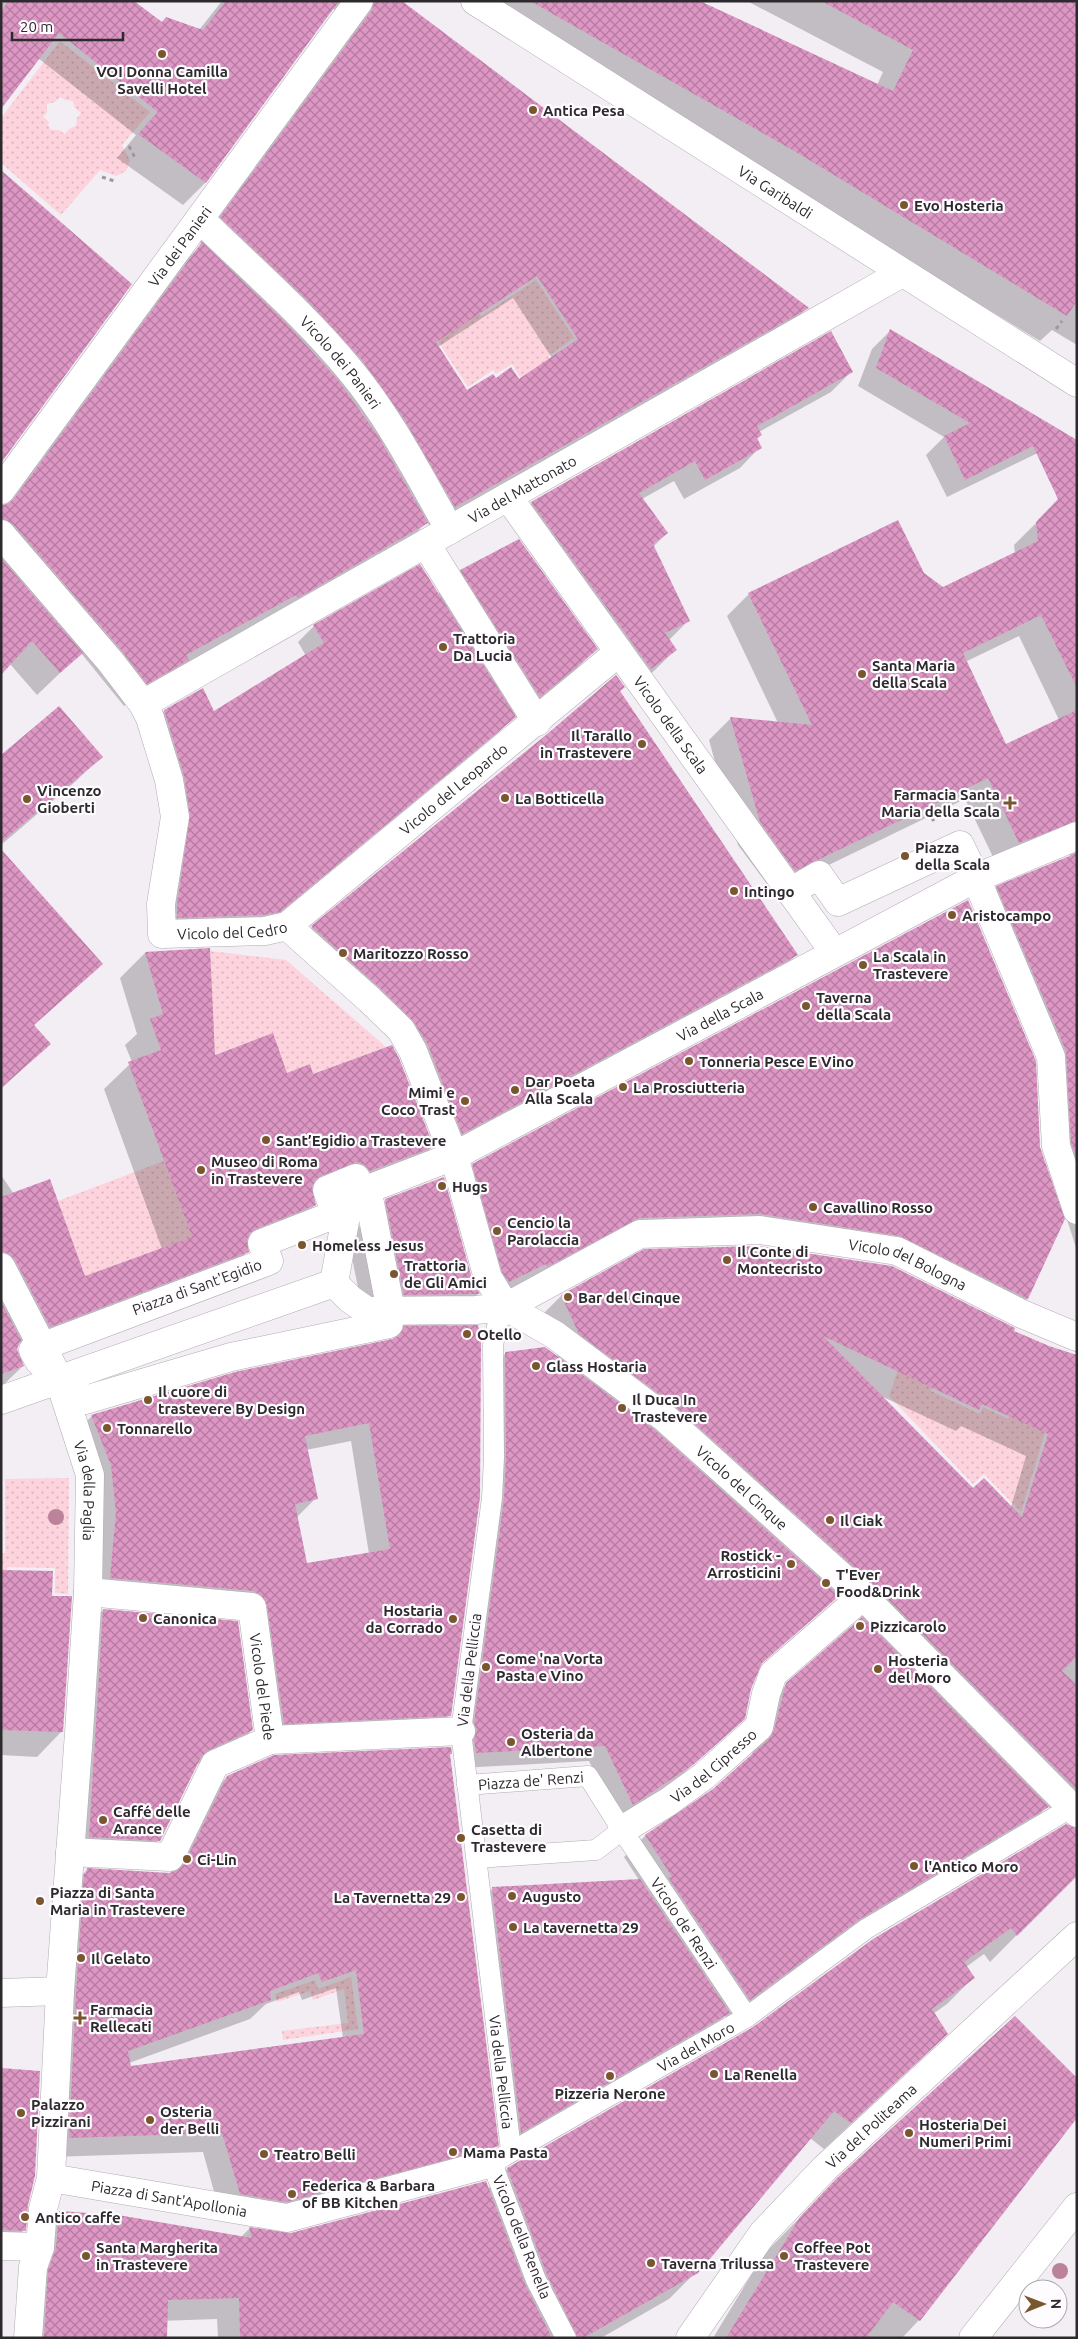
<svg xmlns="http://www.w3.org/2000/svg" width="1078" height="2339" font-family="Ubuntu,sans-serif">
<defs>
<pattern id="park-dots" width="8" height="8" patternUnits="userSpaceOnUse" patternTransform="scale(1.25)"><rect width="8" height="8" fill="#fdd3dd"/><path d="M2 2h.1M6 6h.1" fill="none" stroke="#d9b5be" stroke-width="1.8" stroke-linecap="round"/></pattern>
<pattern id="building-cross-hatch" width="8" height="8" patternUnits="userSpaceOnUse" patternTransform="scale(1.25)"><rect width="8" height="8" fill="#de96c4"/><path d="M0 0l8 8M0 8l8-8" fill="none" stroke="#b47ba0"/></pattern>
</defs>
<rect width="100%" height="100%" fill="#f3edf4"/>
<path fill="url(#park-dots)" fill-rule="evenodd" d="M60 41 150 112 122 145 130 160 126 171 116 176 100 170 61 215 1 163V118ZM60 97 65 100 73 101 75 108 81 113 77 118 76 126 69 129 65 134 59 130H51L48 125 49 122 43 117 47 112V104L55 102Z
M536 280 574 338 548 356 555 366 525 385 512 364 496 374 493 370 468 387 422 317 464 290 481 316Z
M210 951 286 960 386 1047 313 1074 310 1064 287 1073 273 1034 213 1055V1111Z
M164 1161 192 1237 85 1276 58 1201Z
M902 1358 940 1372 931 1391 980 1414 983 1407 1008 1419 1014 1407 1048 1422 1021 1512 984 1474 973 1484 889 1396Z
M69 1478 68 1594 55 1593V1568L7 1567V1585H1V1553H5V1479Z
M351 1977 358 2029 283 2040 282 2031 348 2023 344 1989 313 2000 310 1991 277 2002 275 1994 315 1980 318 1989Z"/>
<path fill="#0003" fill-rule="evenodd" d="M4 1H132L161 24 199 30 222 1H400L807 308 784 331 432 529 427 522 403 546 124 706 81 653 37 695 10 664 1 673V507L4 506 179 267 202 244 198 241 346 12 332 9 206 182 183 205 117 158 136 135 38 58 1 107V5ZM513 298 552 358 518 381 495 380 467 392 438 347Z
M460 1H697L877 85 883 72 747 1H1077V345L1052 330 1040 341 770 177Z
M891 330 1044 450 947 497 926 455 944 437 858 386 872 349Z
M852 371 831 392 759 432 761 435 756 440 760 447 740 468 684 499 674 481 642 499 667 533 653 547 688 621 669 640 675 650 654 671 629 689 511 523 532 503Z
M1077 494V1251L1050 1166 1044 1074 975 910 997 887 1070 857 1069 852 997 865 965 799 773 892 738 845 709 740 731 718 778 723 727 616 749 594 923 574 943 588 1015 553 1014 545 1052 507ZM1019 636 1059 720 1006 746 965 662Z
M461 571 596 649 574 671 517 718 515 715 498 733 263 927 161 933 175 832 148 727 164 711 202 690 213 713 306 656 298 642 314 626 438 594Z
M546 736 796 955 777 974 443 1152 396 1041 293 946 312 927Z
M101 756 76 781 1 845V757Z
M1 851 101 963 33 1026 49 1044 1 1089Z
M209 950 214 1056 286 1075H313L432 1147 407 1172 331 1187 312 1194 315 1205 289 1230 247 1247V1252L222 1277 24 1351 19 1341 16 1349 23 1366 1 1387V1175L14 1194 84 1278 162 1249 104 1089 132 1062 125 1045 137 1034 120 978 145 953Z
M1039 1147 1063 1219 1027 1299 1007 1319 879 1255 739 1234 618 1238 489 1301 453 1185 473 1165Z
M386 1200 472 1283 478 1294 445 1327 450 1715 431 1734 265 1742 242 1612 92 1597 73 1434 92 1416 391 1341 401 1331 367 1332 348 1238ZM351 1441 369 1554 306 1565 297 1517 316 1498 306 1450Z
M645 1251 1012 1331 1049 1347 1077 1356V1792L1055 1813 1048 1806 1026 1828 728 2021 725 2016 713 2028 506 2147 477 1904 492 1889 639 1880 624 1857 645 1836 714 1790 751 1757 765 1706 787 1684 863 1618 839 1595 760 1665 727 1734 677 1779 617 1820 589 1761 460 1768 488 1515 490 1369 506 1353 559 1359 539 1318 561 1296ZM881 1396 956 1431 961 1426 1026 1456 1011 1507 973 1490Z
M1 1571 51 1597 62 1731 37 1757 1 1755Z
M103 1610 252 1730 235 1747 197 1764 159 1840 142 1857 73 1854 86 1627Z
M451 1754 449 1755 497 2145 478 2165 266 2221 220 2213 203 2152 50 2157 68 1889 87 1870 170 1874 207 1797 227 1777ZM336 1988 343 2038 130 2067 129 2063 250 2019 266 2004 299 1992 302 2000Z
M1077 1874 990 1962 984 1954 966 1967 973 1978 947 2004 933 2014 946 2033 920 2060 824 2149 810 2138 696 2272 669 2299 601 2338H218L217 2319 130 2322 129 2338H24L37 2234 59 2212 241 2237 249 2229 291 2234 488 2189 507 2169 754 2028Z
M1 2070 27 2205 24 2230 2 2252Z
M837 2180 919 2320 902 2338H713L764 2254Z"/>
<path fill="url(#building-cross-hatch)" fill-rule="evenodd" d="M9 1H134L162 22 166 17 203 30 226 1H339L206 183 138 134 158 112 59 33 1 109V11Z
M374 1H402L809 308 455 507 404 419 362 360 307 300 220 217 372 10ZM537 276 578 339 519 379 511 367 496 378 493 374 467 390 436 342Z
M530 1H700L893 91 913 50 821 1H1077V301L1067 316 796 152Z
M1 170 132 284 1 463Z
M202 242 285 322 338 380 378 436 428 523 298 598 296 595 186 655 189 660 147 684 122 651 13 524 1 519V505L8 504 14 499Z
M890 329 1077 440V688L1041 615 963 653 1006 744 1077 710V821L1019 843 988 778 795 871 760 822 730 717 812 725 748 593 898 520 924 573 943 587 1038 541 1036 522 1058 499 1033 446 965 480 944 436 970 423 876 368Z
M831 331 853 372 757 426 762 435 757 438 762 448 705 480 695 461 639 493 668 533 653 544 690 621 665 633 677 650 651 669 531 502Z
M519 539 598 649 540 697 460 570Z
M1 558 83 653 60 673 32 641 1 675Z
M420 564 516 717 280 912 263 915 177 918V905L190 815 184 776 164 710 203 688 214 711 324 643 313 625Z
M616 675 625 687 620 691 798 955 462 1134 428 1045 414 1022 380 988 311 926 546 735Z
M59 706 103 757 1 842V755Z
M1 849 103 964 34 1025 51 1044 1 1088Z
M1077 853V1159L1071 1143 1066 1051 996 886Z
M968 900 1036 1061 1040 1147 1065 1219 1028 1299 900 1236 760 1214 639 1218 547 1267 546 1264 509 1282 502 1272 472 1164Z
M210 948 215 1055 273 1033 287 1073 310 1064 313 1074 392 1045 399 1058 434 1147 370 1171 365 1165 357 1162 321 1176 315 1180 312 1187 316 1205 256 1229 250 1233 247 1240 249 1252 50 1327 15 1260 9 1254 1 1251V1197L50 1179 85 1276 192 1237 128 1062 161 1050 150 1019 163 1014 145 952Z
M444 1177 473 1282 480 1294 404 1295 385 1199Z
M759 1246 892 1266 1015 1328 1014 1331 1049 1346 1077 1355V1656L1062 1671 1077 1685V1790L873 1584 675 1406 579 1334 561 1295 644 1249ZM823 1336 979 1410 982 1404 1048 1434 1022 1517 984 1478 973 1488Z
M1 1301 21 1340 17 1349 24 1366 1 1374Z
M478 1325 481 1342 480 1497 451 1716 284 1724 267 1605 260 1594 253 1591 110 1578 116 1512 111 1465 91 1415 235 1372 392 1339 399 1336 404 1326ZM369 1423 390 1549 307 1563 295 1504 318 1499 305 1436Z
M545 1347 655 1430 839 1596 762 1663 751 1689 745 1719 694 1764 633 1805 605 1746 476 1753 474 1739 477 1730 474 1723 504 1499 506 1457 505 1352Z
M1 1570 53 1571 52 1596H72L63 1732 1 1730Z
M103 1609 238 1621 253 1730 209 1750 201 1757 160 1841 89 1837Z
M862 1617 1049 1807 860 1919 750 2000 668 1877H672L645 1835 713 1789 769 1739 774 1730 786 1683Z
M451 1747 452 1754H450L499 2146 286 2202 240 2194 222 2133 69 2138 76 1992 84 1874H86L87 1868 169 1873 178 1870 184 1864 227 1776 274 1755ZM356 1970 364 2034 131 2066 128 2051 271 2000 270 1991 318 1973 322 1982Z
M1066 1824 1077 1828V1876L1017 1936 1011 1928 964 1962 975 1978 932 2009 948 2034 851 2123 834 2111 698 2273 583 2338H578L547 2275 507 2168 753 2027 873 1939Z
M640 1879 730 2013 521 2133 492 1887Z
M1015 2016 1077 2078V2118L920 2321 893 2302 866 2338H726L800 2217 836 2179Z
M1 2068 40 2071 35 2176 28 2205 26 2231 1 2230Z
M486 2181 525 2284 552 2338H240L239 2298 168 2300 167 2338H44L48 2270 56 2248 59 2211 118 2215 252 2238 249 2227 291 2233Z"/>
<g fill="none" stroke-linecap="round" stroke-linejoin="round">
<defs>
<g id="lane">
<path id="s1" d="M506 1307 498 1322 493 1345 494 1457 492 1498 461 1731 511 2150"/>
<path id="s2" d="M467 1785 588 1776 622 1830 596 1850 477 1858"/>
<path id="s3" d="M622 1830 747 2017"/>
<path id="s4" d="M566 2338 536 2280 492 2163 747 2017 866 1929 1072 1807"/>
</g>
<g id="street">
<path id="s5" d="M200 219C250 268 305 315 350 370 390 418 419 476 450 530"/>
<path id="s6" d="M1 490 359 1"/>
<path id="s7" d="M508 497 834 952"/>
<path id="s8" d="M1 534 110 661 143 704 150 718 169 780 175 817 161 904 162 934 265 931 287 926 619 652"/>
<path d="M426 544 537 722"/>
<path id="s9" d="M143 704 902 273"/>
<path d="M790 892 819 875 838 902 960 845 976 878 1051 1057 1056 1146 1077 1210"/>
<path id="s10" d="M287 926 370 1000 401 1030 413 1051 454 1156 488 1278 506 1307 555 1335 665 1418 863 1596 1077 1813"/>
<path d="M356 1178 370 1203 389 1301V1324L231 1357 85 1400 39 1361 33 1350 269 1261 262 1243 336 1214 327 1190Z"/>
<path id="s11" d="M1 1267 59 1379 90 1475 88 1592 79 1733 60 1991 51 2178 43 2209 40 2247 33 2267 28 2338"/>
<path id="s12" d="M334 1283 349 1199 363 1191 454 1156 976 878 1077 836"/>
<path id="s13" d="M334 1283 350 1299 367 1311 476 1310 506 1307 640 1234 760 1230 897 1251 1022 1314 1077 1337"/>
<path d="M1 1400 334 1283"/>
<path id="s14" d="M88 1592 252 1607 270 1740 461 1731"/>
<path id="s15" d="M622 1830 668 1802 704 1776 759 1727 766 1694 773 1674 863 1596"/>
<path d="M70 1852 170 1857 215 1764 270 1740"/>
<path d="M1 1993 60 1991"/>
<path id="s16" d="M51 2178 287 2218 492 2163"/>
<path d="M1 2246 40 2247"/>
<path id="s17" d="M690 2338 763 2233 825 2168 1077 1936"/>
</g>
<g id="secondary">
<path id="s18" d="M475 1 1077 383"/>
</g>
<path id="primary" d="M973 2338 1077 2207"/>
</defs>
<use href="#lane" stroke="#b1acb3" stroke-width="21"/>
<use href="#street" stroke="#b1acb3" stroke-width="29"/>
<use href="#secondary" stroke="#b1acb3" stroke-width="29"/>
<use href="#primary" stroke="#b1acb3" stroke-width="29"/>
<path stroke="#9d989d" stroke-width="3" stroke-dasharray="4 4" stroke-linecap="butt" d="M129 146 136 160
M102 177 117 182
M1056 329 1062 321
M929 810 934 822"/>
<use href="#lane" stroke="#fff" stroke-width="20"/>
<use href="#street" stroke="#fff" stroke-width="28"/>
<use href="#secondary" stroke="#fff" stroke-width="28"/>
<use href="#primary" stroke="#fff" stroke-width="28"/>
</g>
<g fill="#bb8399">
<circle cx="56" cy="1517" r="8"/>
<circle cx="1060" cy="2271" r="8"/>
</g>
<g fill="#79562e" stroke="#fefcff" stroke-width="2">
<circle cx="162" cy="54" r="5"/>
<circle cx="533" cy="110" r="5"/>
<circle cx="904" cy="205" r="5"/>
<circle cx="443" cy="647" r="5"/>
<circle cx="862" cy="674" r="5"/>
<circle cx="642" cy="744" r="5"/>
<circle cx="505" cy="798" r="5"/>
<circle cx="27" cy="799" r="5"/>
<path d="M1007.5 795.5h5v5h5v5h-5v5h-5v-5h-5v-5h5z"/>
<circle cx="905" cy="856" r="5"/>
<circle cx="734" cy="891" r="5"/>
<circle cx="952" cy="915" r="5"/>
<circle cx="343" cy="953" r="5"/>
<circle cx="863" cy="965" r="5"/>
<circle cx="806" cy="1006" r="5"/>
<circle cx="689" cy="1061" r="5"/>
<circle cx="623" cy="1087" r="5"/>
<circle cx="515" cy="1090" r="5"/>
<circle cx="465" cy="1101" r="5"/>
<circle cx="266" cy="1140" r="5"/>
<circle cx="201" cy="1170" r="5"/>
<circle cx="442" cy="1186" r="5"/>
<circle cx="813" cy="1207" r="5"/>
<circle cx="497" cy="1231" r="5"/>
<circle cx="302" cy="1245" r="5"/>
<circle cx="727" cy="1260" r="5"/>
<circle cx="394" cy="1274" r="5"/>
<circle cx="568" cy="1297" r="5"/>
<circle cx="467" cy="1334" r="5"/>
<circle cx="536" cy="1366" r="5"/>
<circle cx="148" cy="1400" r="5"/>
<circle cx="622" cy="1408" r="5"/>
<circle cx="107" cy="1428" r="5"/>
<circle cx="830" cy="1520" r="5"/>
<circle cx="791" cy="1564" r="5"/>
<circle cx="826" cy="1583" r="5"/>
<circle cx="143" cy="1618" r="5"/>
<circle cx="453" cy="1619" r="5"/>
<circle cx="860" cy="1626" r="5"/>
<circle cx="486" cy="1667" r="5"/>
<circle cx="878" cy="1669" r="5"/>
<circle cx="511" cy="1742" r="5"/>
<circle cx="103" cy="1820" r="5"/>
<circle cx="461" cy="1838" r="5"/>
<circle cx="187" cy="1859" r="5"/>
<circle cx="914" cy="1866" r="5"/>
<circle cx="512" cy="1896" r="5"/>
<circle cx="461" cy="1897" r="5"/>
<circle cx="40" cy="1901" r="5"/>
<circle cx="513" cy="1927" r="5"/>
<circle cx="81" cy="1958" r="5"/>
<path d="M77.5 2010.5h5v5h5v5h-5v5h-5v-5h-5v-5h5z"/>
<circle cx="714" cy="2074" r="5"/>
<circle cx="610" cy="2076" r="5"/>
<circle cx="21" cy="2113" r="5"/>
<circle cx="150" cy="2120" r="5"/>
<circle cx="909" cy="2133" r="5"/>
<circle cx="453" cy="2152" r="5"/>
<circle cx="264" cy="2154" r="5"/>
<circle cx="292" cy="2194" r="5"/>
<circle cx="25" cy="2217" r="5"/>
<circle cx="86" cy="2256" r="5"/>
<circle cx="784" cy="2256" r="5"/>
<circle cx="651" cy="2263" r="5"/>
</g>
<g text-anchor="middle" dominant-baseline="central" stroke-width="4.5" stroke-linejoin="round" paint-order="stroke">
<g font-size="15" font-weight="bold" fill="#2d2a2d" stroke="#fefcff" text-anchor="start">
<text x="162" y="71" text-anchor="middle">VOI Donna Camilla<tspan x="162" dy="17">Savelli Hotel</tspan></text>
<text x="543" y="110">Antica Pesa</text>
<text x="914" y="205">Evo Hosteria</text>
<text x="453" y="638">Trattoria<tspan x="453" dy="17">Da Lucia</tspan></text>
<text x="872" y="665">Santa Maria<tspan x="872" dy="17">della Scala</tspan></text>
<text x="632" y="735" text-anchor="end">Il Tarallo<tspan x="632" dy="17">in Trastevere</tspan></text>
<text x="37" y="790">Vincenzo<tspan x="37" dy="17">Gioberti</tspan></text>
<text x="1000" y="794" text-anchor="end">Farmacia Santa<tspan x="1000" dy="17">Maria della Scala</tspan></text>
<text x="515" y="798">La Botticella</text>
<text x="915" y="847">Piazza<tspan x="915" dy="17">della Scala</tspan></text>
<text x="744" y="891">Intingo</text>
<text x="962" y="915">Aristocampo</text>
<text x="353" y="953">Maritozzo Rosso</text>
<text x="873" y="956">La Scala in<tspan x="873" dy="17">Trastevere</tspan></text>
<text x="816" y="997">Taverna<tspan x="816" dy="17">della Scala</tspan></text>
<text x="699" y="1061">Tonneria Pesce E Vino</text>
<text x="525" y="1081">Dar Poeta<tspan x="525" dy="17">Alla Scala</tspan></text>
<text x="633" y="1087">La Prosciutteria</text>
<text x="455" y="1092" text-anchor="end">Mimi e<tspan x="455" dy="17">Coco Trast</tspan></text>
<text x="276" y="1140">Sant’Egidio a Trastevere</text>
<text x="211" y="1161">Museo di Roma<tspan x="211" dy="17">in Trastevere</tspan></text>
<text x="452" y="1186">Hugs</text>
<text x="823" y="1207">Cavallino Rosso</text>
<text x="507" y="1222">Cencio la<tspan x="507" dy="17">Parolaccia</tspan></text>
<text x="312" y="1245">Homeless Jesus</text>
<text x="737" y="1251">Il Conte di<tspan x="737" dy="17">Montecristo</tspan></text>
<text x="404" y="1265">Trattoria<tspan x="404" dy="17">de Gli Amici</tspan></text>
<text x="578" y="1297">Bar del Cinque</text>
<text x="477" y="1334">Otello</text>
<text x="546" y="1366">Glass Hostaria</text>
<text x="158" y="1391">Il cuore di<tspan x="158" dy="17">trastevere By Design</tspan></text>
<text x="632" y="1399">Il Duca In<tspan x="632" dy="17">Trastevere</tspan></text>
<text x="117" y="1428">Tonnarello</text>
<text x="840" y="1520">Il Ciak</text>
<text x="781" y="1555" text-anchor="end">Rostick -<tspan x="781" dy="17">Arrosticini</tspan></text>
<text x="836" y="1574">T'Ever<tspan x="836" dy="17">Food&amp;Drink</tspan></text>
<text x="443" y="1610" text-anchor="end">Hostaria<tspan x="443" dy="17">da Corrado</tspan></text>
<text x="153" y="1618">Canonica</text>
<text x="870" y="1626">Pizzicarolo</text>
<text x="496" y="1658">Come 'na Vorta<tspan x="496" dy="17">Pasta e Vino</tspan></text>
<text x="888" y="1660">Hosteria<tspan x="888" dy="17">del Moro</tspan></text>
<text x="521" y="1733">Osteria da<tspan x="521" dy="17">Albertone</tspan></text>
<text x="113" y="1811">Caffé delle<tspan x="113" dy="17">Arance</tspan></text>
<text x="471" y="1829">Casetta di<tspan x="471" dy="17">Trastevere</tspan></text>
<text x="197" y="1859">Ci-Lin</text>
<text x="924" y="1866">l'Antico Moro</text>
<text x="50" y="1892">Piazza di Santa<tspan x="50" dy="17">Maria in Trastevere</tspan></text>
<text x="522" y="1896">Augusto</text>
<text x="451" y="1897" text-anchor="end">La Tavernetta 29</text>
<text x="523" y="1927">La tavernetta 29</text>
<text x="91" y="1958">Il Gelato</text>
<text x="90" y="2009">Farmacia<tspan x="90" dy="17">Rellecati</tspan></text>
<text x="724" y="2074">La Renella</text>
<text x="610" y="2093" text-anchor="middle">Pizzeria Nerone</text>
<text x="31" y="2104">Palazzo<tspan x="31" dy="17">Pizzirani</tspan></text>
<text x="160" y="2111">Osteria<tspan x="160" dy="17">der Belli</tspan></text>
<text x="919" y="2124">Hosteria Dei<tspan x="919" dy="17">Numeri Primi</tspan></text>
<text x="463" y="2152">Mama Pasta</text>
<text x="274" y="2154">Teatro Belli</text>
<text x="302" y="2185">Federica &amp; Barbara<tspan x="302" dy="17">of BB Kitchen</tspan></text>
<text x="35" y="2217">Antico caffe</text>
<text x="96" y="2247">Santa Margherita<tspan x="96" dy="17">in Trastevere</tspan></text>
<text x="794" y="2247">Coffee Pot<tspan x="794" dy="17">Trastevere</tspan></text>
<text x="661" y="2263">Taverna Trilussa</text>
</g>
<g font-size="15" fill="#2d2a2d" stroke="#fefcff">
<text stroke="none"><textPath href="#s18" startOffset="356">Via Garibaldi</textPath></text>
<text stroke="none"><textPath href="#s6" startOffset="302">Via dei Panieri</textPath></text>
<text stroke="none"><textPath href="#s5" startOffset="201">Vicolo dei Panieri</textPath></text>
<text stroke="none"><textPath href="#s9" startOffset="436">Via del Mattonato</textPath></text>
<text stroke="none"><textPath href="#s7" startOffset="280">Vicolo della Scala</textPath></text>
<text stroke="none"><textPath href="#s8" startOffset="799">Vicolo del Leopardo</textPath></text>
<text stroke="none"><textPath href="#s8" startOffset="528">Vicolo del Cedro</textPath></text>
<text stroke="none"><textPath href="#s12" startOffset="500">Via della Scala</textPath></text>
<text stroke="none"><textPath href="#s13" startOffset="608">Vicolo del Bologna</textPath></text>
<text transform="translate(197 1287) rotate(-20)">Piazza di Sant'Egidio</text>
<text stroke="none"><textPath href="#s10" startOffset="750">Vicolo del Cinque</textPath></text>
<text stroke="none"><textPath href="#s11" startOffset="242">Via della Paglia</textPath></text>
<text transform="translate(469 1670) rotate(-83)">Via della Pelliccia</text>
<text stroke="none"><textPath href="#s14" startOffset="245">Vicolo del Piede</textPath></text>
<text stroke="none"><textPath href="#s15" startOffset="112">Via del Cipresso</textPath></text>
<text stroke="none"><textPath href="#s2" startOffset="64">Piazza de' Renzi</textPath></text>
<text stroke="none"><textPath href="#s3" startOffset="112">Vicolo de' Renzi</textPath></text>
<text stroke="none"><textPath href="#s4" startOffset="425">Via del Moro</textPath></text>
<text stroke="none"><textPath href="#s1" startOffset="772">Via della Pelliccia</textPath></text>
<text stroke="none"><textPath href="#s17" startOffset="280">Via del Politeama</textPath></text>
<text stroke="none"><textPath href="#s16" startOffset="120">Piazza di Sant'Apollonia</textPath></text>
<text transform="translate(522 2237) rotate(68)">Vicolo della Renella</text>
</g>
</g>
<rect width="1078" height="2339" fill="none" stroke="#2d2a2d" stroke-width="5"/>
<g transform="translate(1043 2304) rotate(89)"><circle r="24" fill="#fefcff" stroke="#aaa8ab"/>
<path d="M0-4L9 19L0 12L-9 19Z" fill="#79562e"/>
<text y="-8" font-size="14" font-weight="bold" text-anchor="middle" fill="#2d2a2d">N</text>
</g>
<path d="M12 32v8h111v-8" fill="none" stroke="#2d2a2d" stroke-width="2.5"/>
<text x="20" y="32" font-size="15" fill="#2d2a2d" stroke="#fefcff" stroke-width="4" paint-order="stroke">20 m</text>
</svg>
